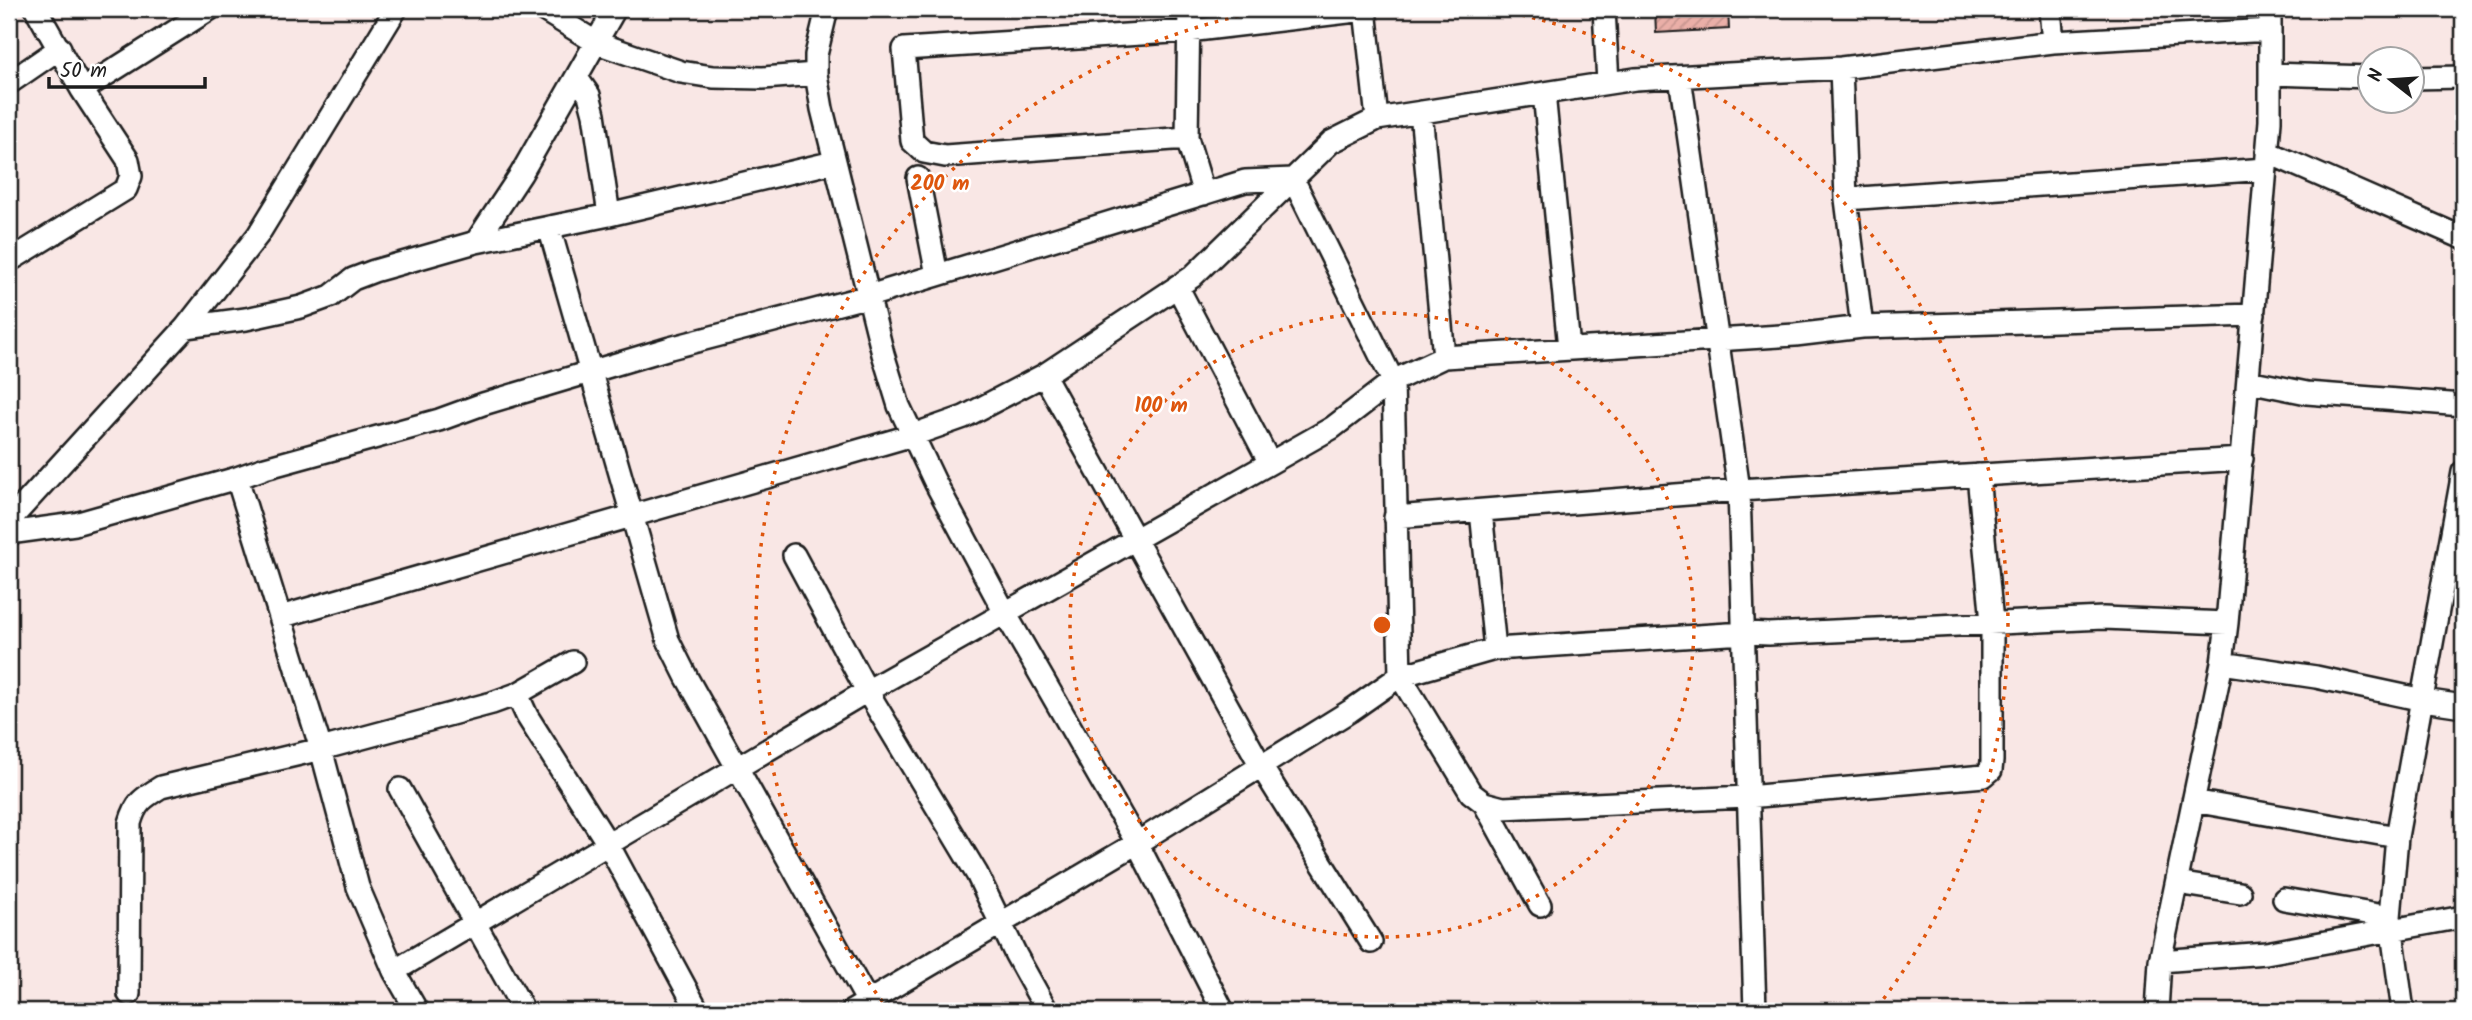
<svg xmlns="http://www.w3.org/2000/svg" width="2472" height="1020" font-family="Kalam,sans-serif">
<defs>
<pattern id="building-hatch" width="6" height="6" patternUnits="userSpaceOnUse" patternTransform="scale(1.75)"><rect width="6" height="6" fill="#eaafa8"/><path d="M-1 1l2-2M0 6l6-6M5 7l2-2" fill="none" stroke="#c89690"/></pattern>
</defs>
<rect width="100%" height="100%" fill="#f9e7e5"/>
<filter id="ink" filterUnits="userSpaceOnUse"><feTurbulence type="fractalNoise" baseFrequency=".0143" numOctaves="2"/><feDisplacementMap in="SourceGraphic" scale="14" xChannelSelector="R" yChannelSelector="G"/><feConvolveMatrix kernelMatrix="1 2 1 2 8 2 1 2 1" color-interpolation-filters="sRGB"/></filter>
<g filter="url(#ink)">
<path fill="url(#building-hatch)" stroke="#1c1c1c" stroke-width="2" d="M1655 9H1728L1729 29 1656 33Z"/>
<g fill="none" stroke-linecap="round" stroke-linejoin="round">
<defs>
<path id="minor" d="M542 9 597 43 681 72 713 77 763 78 816 74
M827 9 816 55V74L822 109 883 354 899 406 935 482 1005 613 1137 843 1223 1011
M1189 9 1187 138 1204 194
M1365 9 1377 119
M1604 9 1608 83
M2050 9 2053 42
M1841 68 1846 199 1862 327
M2271 74 2370 77
M1680 77 1739 490 1755 1011
M577 78 589 95 594 114 609 215
M2412 78 2463 77
M9 83 60 48
M82 90 210 9
M1544 93 1569 348
M1421 112 1444 357
M1187 138 945 156 924 152 912 141 904 49 1188 31 1365 10
M2267 152 2463 238
M918 178 937 275
M1846 199 2266 169
M549 227 668 640 687 678 873 1011
M476 242 609 215 834 162
M9 261 126 189 131 176 128 160 82 90 36 9
M1177 286 1270 463
M186 327 246 319 301 307 331 296 353 279 374 271 476 242 521 174 615 9
M1044 375 1261 766 1371 942
M2248 381 2307 393 2463 405
M237 478 321 749 358 887 394 971 417 1011
M1481 511 1495 649
M1395 517 1739 490 2242 459
M9 521 186 327 258 235 396 9
M9 533 75 524 237 478 265 468 439 420 483 404 670 348 869 296 1245 181 1293 179 1393 381 1400 676 1471 793 1484 803 1503 808 1747 797 1984 776 1991 770 1992 761V622L1978 475
M794 555 867 691 977 874 1016 955 1047 1011
M280 617 913 435 964 417 1044 375 1192 277 1331 142 1377 119 1635 79 1841 68 2053 42 2270 30
M2222 663 2316 677 2423 700 2463 706
M517 694 573 662
M400 789 524 1011
M2193 801 2397 837
M1484 803 1540 905
M2177 883 2240 893
M2284 899 2390 917
M2160 961 2266 953 2463 917
M394 971 867 691 1332 428 1393 381 1444 357 1795 335 1862 327 2254 315
M129 994 130 823C136 802 143 798 161 787L321 749 492 703 517 694 527 716 608 844 698 1011
M852 1011 1137 843 1350 711 1400 676 1495 649 1744 633 1769 634 2103 618 2227 623
M2157 1011 2160 961 2222 663 2227 623 2270 121V9
M2403 1011 2390 917 2397 837 2463 472"/>
</defs>
<use href="#minor" stroke="#1c1c1c" stroke-width="26"/>
<use href="#minor" stroke="#fff" stroke-width="21"/>
</g>
</g>
<g fill="none" stroke="#de560d" stroke-width="3.5" stroke-dasharray="3.5 7">
<circle cx="1382" cy="625" r="312"/>
<path d="M889 1010A625 625 0 0 1 1273 9M1491 9A625 625 0 0 1 1875 1010"/>
</g>
<circle cx="1382" cy="625" r="10" fill="#de560d" stroke="#fff" stroke-width="3.5"/>
<g font-size="21" text-anchor="middle" font-weight="bold" fill="#de560d" stroke="#fff" stroke-width="5" stroke-linejoin="round" paint-order="stroke">
<text x="940" y="190">200 m</text>
<text x="1161" y="412">100 m</text>
</g>
<rect width="2472" height="1020" fill="none" stroke="#fff" stroke-width="35"/>
<rect x="18" y="18" width="2437" height="985" fill="none" stroke="#1c1c1c" stroke-width="2.5" filter="url(#ink)"/>
<g transform="translate(2391 80) rotate(287)"><circle r="33" fill="#ffffff" stroke="#a4a4a4" stroke-width="2"/>
<path d="M0-5L12 26L0 18L-12 26Z" fill="#1c1c1c"/>
<text y="-10" font-size="19" font-weight="bold" text-anchor="middle" fill="#1c1c1c">N</text>
</g>
<path d="M49 77v10h156v-10" fill="none" stroke="#1c1c1c" stroke-width="3.5"/>
<text x="60" y="77" font-size="21" fill="#1c1c1c" stroke="#ffffff" stroke-width="5" paint-order="stroke">50 m</text>
</svg>
